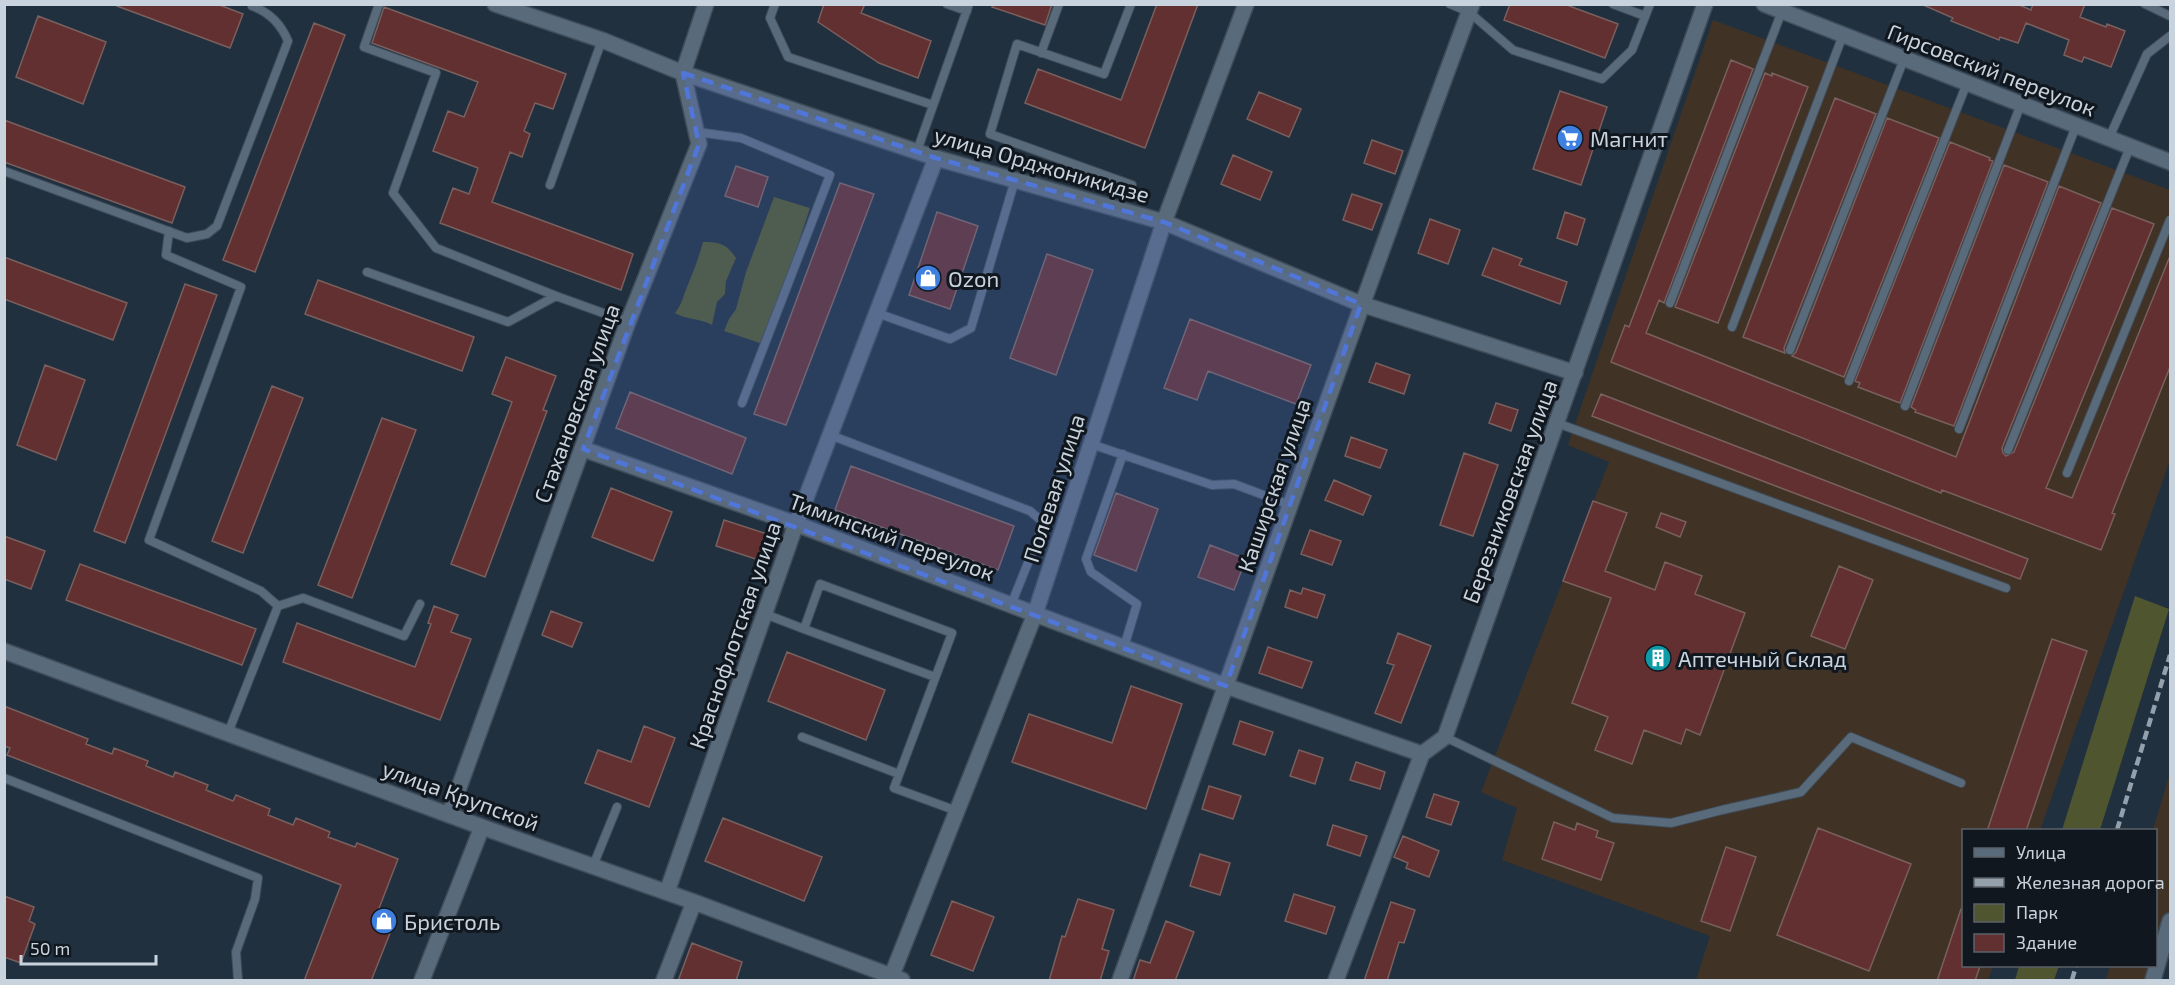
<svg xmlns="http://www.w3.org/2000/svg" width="2175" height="985" font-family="'Exo 2',sans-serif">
<rect width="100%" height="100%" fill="#21303f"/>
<path fill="#403325" d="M1713 20 2170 190V460L2040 830H1964V966H1993L1988 980H1696L1710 936 1502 860 1517 808 1481 792 1609 462 1568 445Z
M2170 773V933L2156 980H2106L2110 966H2156V830H2153Z"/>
<path fill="#4f552e" d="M774 197 810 208 787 278 760 343 724 331 729 319 736 309 746 272Z
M703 242C720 242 727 244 736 258L726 281 725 294 717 302 712 325C700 318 686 320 675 313 683 302 682 299 687 287 693 272 699 258 703 242Z
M2135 596 2169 609 2100 830H2062Z
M2019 966H2059L2054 980H2015Z"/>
<path fill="#623030" stroke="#795f5e" stroke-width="1.5" d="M118 4H217L243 14 230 48 117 6Z
M824 4H865L861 13 931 41 918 78 879 63 818 22Z
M993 4H1052L1045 25 992 7Z
M1157 4H1198L1145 148 1025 103 1038 69 1121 100Z
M1510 4H1564L1618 24 1605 58 1504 20Z
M1921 4H2017L2031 10 2033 4H2085L2080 17 2106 27 2107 24 2125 31 2111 67 2084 57 2082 62 2064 55 2069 40 2026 23 2018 43 2000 37 1999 40 1951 21 1953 18Z
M384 7 566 74 553 109 535 103 524 131 530 134 522 157 510 152 492 202 633 254 621 290 440 223 453 188 469 194 478 168 433 151 448 111 464 117 478 82 372 43Z
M38 16 106 42 83 104 16 77Z
M314 23 345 35 255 272 223 260Z
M1731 60 1753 69 1664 303 1659 300 1646 333 1956 457 2059 186 2101 203 2002 448 2003 453 2006 456 2014 452 2112 208 2154 224 2046 488 2072 498 2170 256V367L2112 513 2115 514 2101 550 1942 490 1941 493 1611 362 1625 325 1629 327Z
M1765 73 1772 76V73L1808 87 1718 323 1675 307Z
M1560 91 1607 107 1581 185 1533 169Z
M1259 92 1301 109 1289 137 1247 119Z
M1835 98 1876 114 1784 348 1785 353 1743 337Z
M1887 118 1939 138 1844 377 1792 356 1796 352Z
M4 120 185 187 172 223 4 162Z
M1372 140 1403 151 1395 174 1364 163Z
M1950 142 1990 158 1989 160 1993 161 1900 403 1858 387 1860 383 1855 381Z
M1233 155 1272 172 1260 200 1221 184Z
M2004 165 2048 182 1954 426 1915 412 1916 410 1911 407Z
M736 166 768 177 758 207 725 196Z
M840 183 874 194 786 425 754 414Z
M1352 194 1382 204 1372 230 1343 220Z
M937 212 978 226 950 309 909 295Z
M1565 212 1585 219 1577 245 1557 238Z
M1430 219 1460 230 1448 264 1418 253Z
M1493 248 1522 259 1519 265 1567 282 1560 304 1482 275Z
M1047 254 1093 270 1056 375 1010 358Z
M4 257 127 303 113 340 4 299Z
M318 280 474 337 462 371 305 314Z
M185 284 217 295 125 543 94 531Z
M1190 319 1311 365 1296 404 1208 371 1197 400 1164 388Z
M506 357 556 376 543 410 547 411 485 577 451 564 512 402 492 394Z
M1376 363 1410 375 1404 394 1369 382Z
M45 365 85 380 56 460 17 445Z
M272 386 303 398 243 553 212 541Z
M630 392 746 438 732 474 616 428Z
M1601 394 2028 559 2020 579 1592 416Z
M1496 403 1518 410 1511 431 1489 423Z
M382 418 416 430 352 598 318 585Z
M1351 437 1387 450 1380 468 1345 456Z
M1464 453 1498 465 1473 536 1440 525Z
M851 466 1014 526 998 570 835 510Z
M1334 480 1371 496 1363 515 1325 500Z
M611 488 672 512 653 561 592 537Z
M1116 493 1158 509 1136 571 1094 555Z
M1593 501 1627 513 1605 571 1655 590 1665 562 1702 576 1695 594 1745 613 1700 735 1686 729 1681 744 1644 730 1632 764 1595 750 1608 717 1572 703 1611 598 1563 581Z
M1661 513 1686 522 1680 537 1656 527Z
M724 520 767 534 759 560 716 546Z
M1310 530 1341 541 1332 565 1301 554Z
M4 536 45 551 31 589 4 579Z
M1210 545 1246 559 1234 590 1198 577Z
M80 564 256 629 242 665 66 600Z
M1839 566 1873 580 1845 649 1811 636Z
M1303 588 1325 595 1317 618 1285 607 1290 590 1301 594Z
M434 606 458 615 451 632 471 639 440 720 283 662 297 623 415 667 431 624 428 623Z
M551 611 582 623 572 647 542 635Z
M1398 633 1431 646 1401 723 1375 713 1394 665 1387 663Z
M2052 639 2087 651 2026 831H1987Z
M1268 647 1312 662 1302 688 1259 673Z
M787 652 885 690 866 740 768 701Z
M1131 686 1182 704 1146 809 1012 762 1029 714 1112 743Z
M4 706 88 739 86 744 112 754 114 748 148 761 146 766 173 777 175 772 208 785 206 790 233 801 236 795 270 809 268 815 293 825 296 818 330 832 328 837 355 847 357 843 398 859 378 911 396 918 371 981H304L341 885 7 755 10 748 4 746Z
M1240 721 1273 732 1265 755 1233 744Z
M644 726 675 738 649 807 585 783 598 750 631 762Z
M1299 750 1323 758 1315 784 1290 776Z
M1356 762 1385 772 1380 789 1350 780Z
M1209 786 1241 796 1233 819 1202 809Z
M1434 794 1459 802 1451 825 1426 817Z
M723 818 822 857 804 901 705 861Z
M1554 822 1575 830 1577 823 1598 831 1596 837 1614 843 1601 880 1542 859Z
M1333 825 1367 836 1360 856 1327 845Z
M1818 828 1911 864 1869 971 1777 935Z
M1403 836 1439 851 1429 877 1406 868 1408 863 1394 857Z
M1726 847 1756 857 1730 931 1701 921Z
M1200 854 1230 863 1220 895 1190 886Z
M1294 894 1335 907 1326 934 1285 921Z
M4 896 34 907 29 921 35 924 21 963 4 957Z
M1078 899 1114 910 1102 949 1109 951 1100 981H1049L1062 936 1065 937Z
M952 901 994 917 973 971 931 955Z
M1391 902 1415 910 1404 943 1399 942 1387 981H1364Z
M1961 909H1964V966H1980L1975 981H1937Z
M1166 921 1194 932 1175 981H1133L1140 960 1150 963Z
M692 943 742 962 736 981H678Z"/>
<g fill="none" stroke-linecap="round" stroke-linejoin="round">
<defs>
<path id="lane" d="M379 4 364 47 436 73 393 193 436 248 556 296 628 322
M775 4 770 18 788 57 933 105
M947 4 967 11
M1131 4 1104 74 1017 44 990 134 1132 185
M1450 4 1469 12 1513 50 1602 79 1632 50 1650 4
M1613 4 1645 16
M2145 4 2170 16
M1041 53 1059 4
M697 132 741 138 830 175 742 403
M2109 138 2147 54 2170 36
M917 151 969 4
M4 171 187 238 207 234 217 226 288 41C281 24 269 12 252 6L253 4
M550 185 602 40
M169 231 166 255 241 287 149 540 261 591 278 606 228 733
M367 272 508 322 556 296
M1670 303 1782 11
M877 313 950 339 971 328 1015 180
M1732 327 1843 35
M1790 350 1904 59
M1849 381 1967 83
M1905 406 2021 104
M1557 423 2006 588
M1959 429 2076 126
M830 435 1030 511 1044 523 1011 605
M1091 444 1212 485 1234 484 1290 505
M2008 450 2130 147
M1123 454 1086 559 1091 572 1137 604 1124 647
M2067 473 2170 220
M278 606 303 598 404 636 420 604
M765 614 804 629 820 584 952 633 894 788 957 811
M804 629 935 677
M802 737 899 774
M1445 737 1613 818 1671 823 1722 810 1801 792 1851 737 1961 783
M4 778 258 878 255 899 236 952 238 980
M593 866 617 807"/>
<path id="street" d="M495 4 602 40 683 73 936 158 1164 222 1361 304 1575 373
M1764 4 2170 162
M583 449 796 524 1226 686 1422 754
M4 651 482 827 694 902 902 980
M449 815 628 322 699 144 683 73 706 4
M667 892 796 524 936 158
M422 980 482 827
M664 980 694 902
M890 980 1035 614 1164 222 1246 4
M1120 980C1238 655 1351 329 1472 4
M1336 980 1422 754 1445 737 1705 4
M2153 980 2170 921"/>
</defs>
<use href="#lane" stroke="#3f4c59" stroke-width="10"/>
<use href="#street" stroke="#3f4c59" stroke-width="18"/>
<use href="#lane" stroke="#596a7b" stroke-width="8"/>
<use href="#street" stroke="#596a7b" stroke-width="15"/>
<path stroke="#94a0ab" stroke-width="4.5" stroke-dasharray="9 4.5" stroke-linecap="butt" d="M2117 830 2170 655
M2072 980 2076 966"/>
</g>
<path fill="#5176da" fill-opacity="0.2" stroke="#5176da" stroke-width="4.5" stroke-dasharray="12 8" stroke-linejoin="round" d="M683 73 936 158 1164 222 1361 304 1226 686 583 449 699 144Z"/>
<defs>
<symbol id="supermarket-disc" viewBox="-11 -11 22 22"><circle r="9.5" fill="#3f7fe0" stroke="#11171e"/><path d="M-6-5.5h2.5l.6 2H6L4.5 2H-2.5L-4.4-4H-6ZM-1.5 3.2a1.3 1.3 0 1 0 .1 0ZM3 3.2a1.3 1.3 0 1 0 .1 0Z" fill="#fff"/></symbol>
<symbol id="shop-disc" viewBox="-11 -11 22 22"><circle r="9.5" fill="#3f7fe0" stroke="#11171e"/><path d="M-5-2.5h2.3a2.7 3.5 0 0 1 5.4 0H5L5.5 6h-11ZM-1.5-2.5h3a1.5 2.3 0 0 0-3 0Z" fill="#fff"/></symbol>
<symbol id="building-disc" viewBox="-11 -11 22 22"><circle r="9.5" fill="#0f9aa8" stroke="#11171e"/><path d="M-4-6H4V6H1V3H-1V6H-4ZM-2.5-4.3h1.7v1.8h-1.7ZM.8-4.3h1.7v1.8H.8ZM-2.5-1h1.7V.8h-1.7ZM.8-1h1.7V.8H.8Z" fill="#fff"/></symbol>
</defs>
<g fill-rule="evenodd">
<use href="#supermarket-disc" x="1555" y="123" width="30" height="30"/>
<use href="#shop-disc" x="913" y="263" width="30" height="30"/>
<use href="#building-disc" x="1643" y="643" width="30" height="30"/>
<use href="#shop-disc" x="369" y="906" width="30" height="30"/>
</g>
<g text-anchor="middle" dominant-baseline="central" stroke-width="6" stroke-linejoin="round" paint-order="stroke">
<g font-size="22" fill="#c9d3dd" stroke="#11171e">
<text transform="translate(1992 69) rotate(21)">Гирсовский переулок</text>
<text transform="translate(1042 164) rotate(16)">улица Орджоникидзе</text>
<text transform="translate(576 403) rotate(-70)">Стахановская улица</text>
<text transform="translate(1273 485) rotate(-71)">Каширская улица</text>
<text transform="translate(1053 488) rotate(-72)">Полевая улица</text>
<text transform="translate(1509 491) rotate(-70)">Березниковская улица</text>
<text transform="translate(892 536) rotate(20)">Тиминский переулок</text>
<text transform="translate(734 635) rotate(-71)">Краснофлотская улица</text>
<text transform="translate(461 795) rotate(20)">улица Крупской</text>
</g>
<g font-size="22" fill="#c9d3dd" stroke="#11171e" text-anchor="start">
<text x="1590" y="138">Магнит</text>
<text x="948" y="278">Ozon</text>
<text x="1678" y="658">Аптечный Склад</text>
<text x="404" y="921">Бристоль</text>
</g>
</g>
<rect width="2175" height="985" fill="none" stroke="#c9d3dd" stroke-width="12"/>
<rect x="1962" y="829" width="195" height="138" fill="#11171e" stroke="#5b626a" stroke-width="1.5"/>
<rect x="1974" y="848" width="30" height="9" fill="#596a7b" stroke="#5b626a" stroke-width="1.5"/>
<text x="2016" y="859" font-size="18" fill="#c9d3dd">Улица</text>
<rect x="1974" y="878" width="30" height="9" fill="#94a0ab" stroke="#5b626a" stroke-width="1.5"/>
<text x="2016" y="889" font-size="18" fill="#c9d3dd">Железная дорога</text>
<rect x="1974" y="904" width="30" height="18" fill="#4f552e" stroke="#5b626a" stroke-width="1.5"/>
<text x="2016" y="919" font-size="18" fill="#c9d3dd">Парк</text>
<rect x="1974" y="934" width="30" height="18" fill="#623030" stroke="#5b626a" stroke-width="1.5"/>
<text x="2016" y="949" font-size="18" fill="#c9d3dd">Здание</text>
<path d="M21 955v9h135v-9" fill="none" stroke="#c9d3dd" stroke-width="3"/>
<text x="30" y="955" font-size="18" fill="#c9d3dd" stroke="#11171e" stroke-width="4.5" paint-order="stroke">50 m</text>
</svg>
